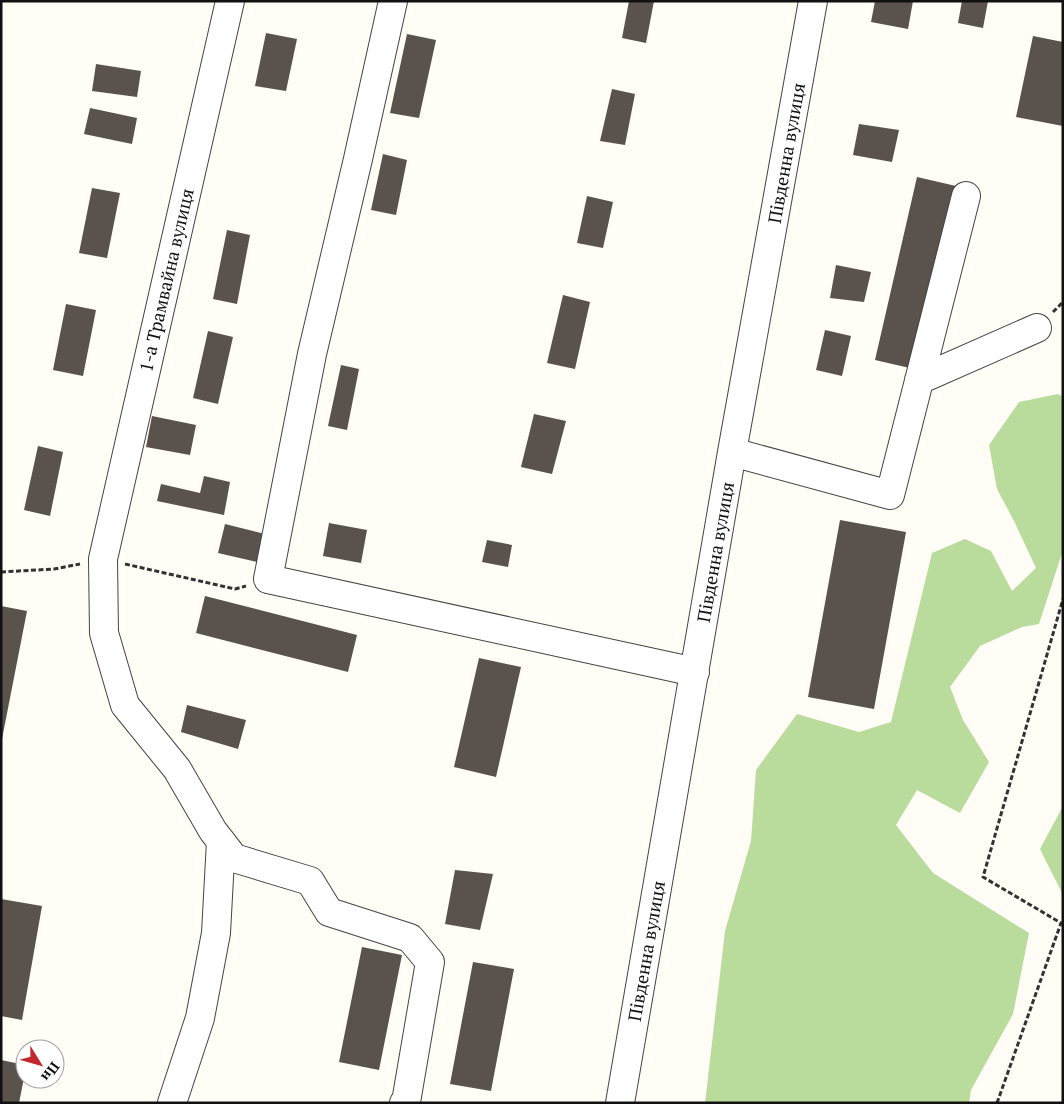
<svg xmlns="http://www.w3.org/2000/svg" width="1064" height="1104" font-family="'PT Serif',serif">
<rect width="100%" height="100%" fill="#fffdf5"/>
<path fill="#b9dc9c" d="M1058 394 1063 397V550L1039 624 1022 627 980 646 950 687 963 720 989 762 960 813 917 790 896 825 933 873 1029 933 1013 1014 971 1090 969 1103H705L725 931 751 841 756 770 797 714 859 732 891 722 932 553 965 539 991 551 1012 591 1036 568 1014 521 997 489 989 445 1019 402Z
M1063 806V895L1040 849Z"/>
<path fill="#5a524d" d="M629 1H654L646 43 622 38Z
M875 1H913L908 29 871 22Z
M962 1H988L983 28 958 23Z
M266 33 297 39 286 91 255 86Z
M407 34 436 40 419 118 390 113Z
M1033 36 1063 42V126L1016 117Z
M96 64 141 71 137 97 92 91Z
M612 89 635 94 625 145 600 141Z
M90 108 137 118 132 144 84 134Z
M859 124 899 130 892 162 853 155Z
M383 154 407 160 396 215 371 210Z
M917 177 956 186 914 369 875 360Z
M92 188 120 193 107 258 79 253Z
M587 196 613 202 603 248 577 243Z
M227 230 250 235 237 304 213 299Z
M836 265 871 272 864 302 830 298Z
M563 295 590 302 575 369 547 363Z
M66 304 96 310 83 376 53 370Z
M825 330 851 336 842 376 816 370Z
M208 331 233 337 218 404 193 398Z
M341 365 359 369 347 430 328 426Z
M534 414 566 421 552 474 521 467Z
M152 416 196 425 190 455 146 447Z
M38 446 63 452 50 516 24 510Z
M204 476 230 482 224 515 157 501 161 484 200 493Z
M840 520 906 532 874 709 808 697Z
M329 523 367 530 361 563 323 556Z
M225 524 269 535 262 563 218 553Z
M487 540 512 545 508 567 482 562Z
M205 596 357 635 348 672 196 633Z
M1 606 27 611 2 739H1Z
M479 658 521 667 496 777 454 767Z
M187 705 246 720 238 749 181 732Z
M455 870 493 874 480 930 445 924Z
M1 899 42 906 22 1020 1 1016Z
M362 947 402 955 379 1070 339 1062Z
M473 962 514 969 491 1091 450 1084Z
M1 1060 25 1065V1073L19 1103H1Z"/>
<g fill="none" stroke-linecap="round" stroke-linejoin="round">
<defs>
<path id="minor" d="M230 1 103 559 104 633 125 705 177 769 213 831 234 858 310 881 329 912 410 938 430 962 406 1102 404 1103
M393 1 358 159 312 354 268 579 695 672
M919 380 1037 328
M732 452 890 495 966 196
M172 1103 200 1018 216 933 221 841
M620 1103 732 452 813 1"/>
</defs>
<use href="#minor" stroke="#444" stroke-width="30"/>
<path stroke="#333" stroke-width="3" stroke-dasharray="5 2.5" stroke-linecap="butt" d="M1053 312 1063 302
M125 564 235 589 246 586
M1 572 54 569 80 564
M997 1103 1061 923 983 877 1063 599"/>
<use href="#minor" stroke="#fff" stroke-width="28"/>
</g>
<g text-anchor="middle" dominant-baseline="central" stroke-width="5" stroke-linejoin="round" paint-order="stroke">
<g font-size="18" fill="#111" stroke="#fff">
<text transform="translate(786 153) rotate(-80)">Південна вулиця</text>
<text transform="translate(166 280) rotate(-77)">1-а Трамвайна вулиця</text>
<text transform="translate(715 552) rotate(-80)">Південна вулиця</text>
<text transform="translate(646 951) rotate(-80)">Південна вулиця</text>
</g>
</g>
<rect width="1064" height="1104" fill="none" stroke="#111111" stroke-width="5"/>
<g transform="translate(40 1064) rotate(127)"><circle r="24" fill="#ffffff" stroke="#a0a0a0"/>
<path d="M0-4L9 19L0 12L-9 19Z" fill="#c4262e"/>
<text y="-8" font-size="14" font-weight="bold" text-anchor="middle" fill="#111111">Пн</text>
</g>
</svg>
